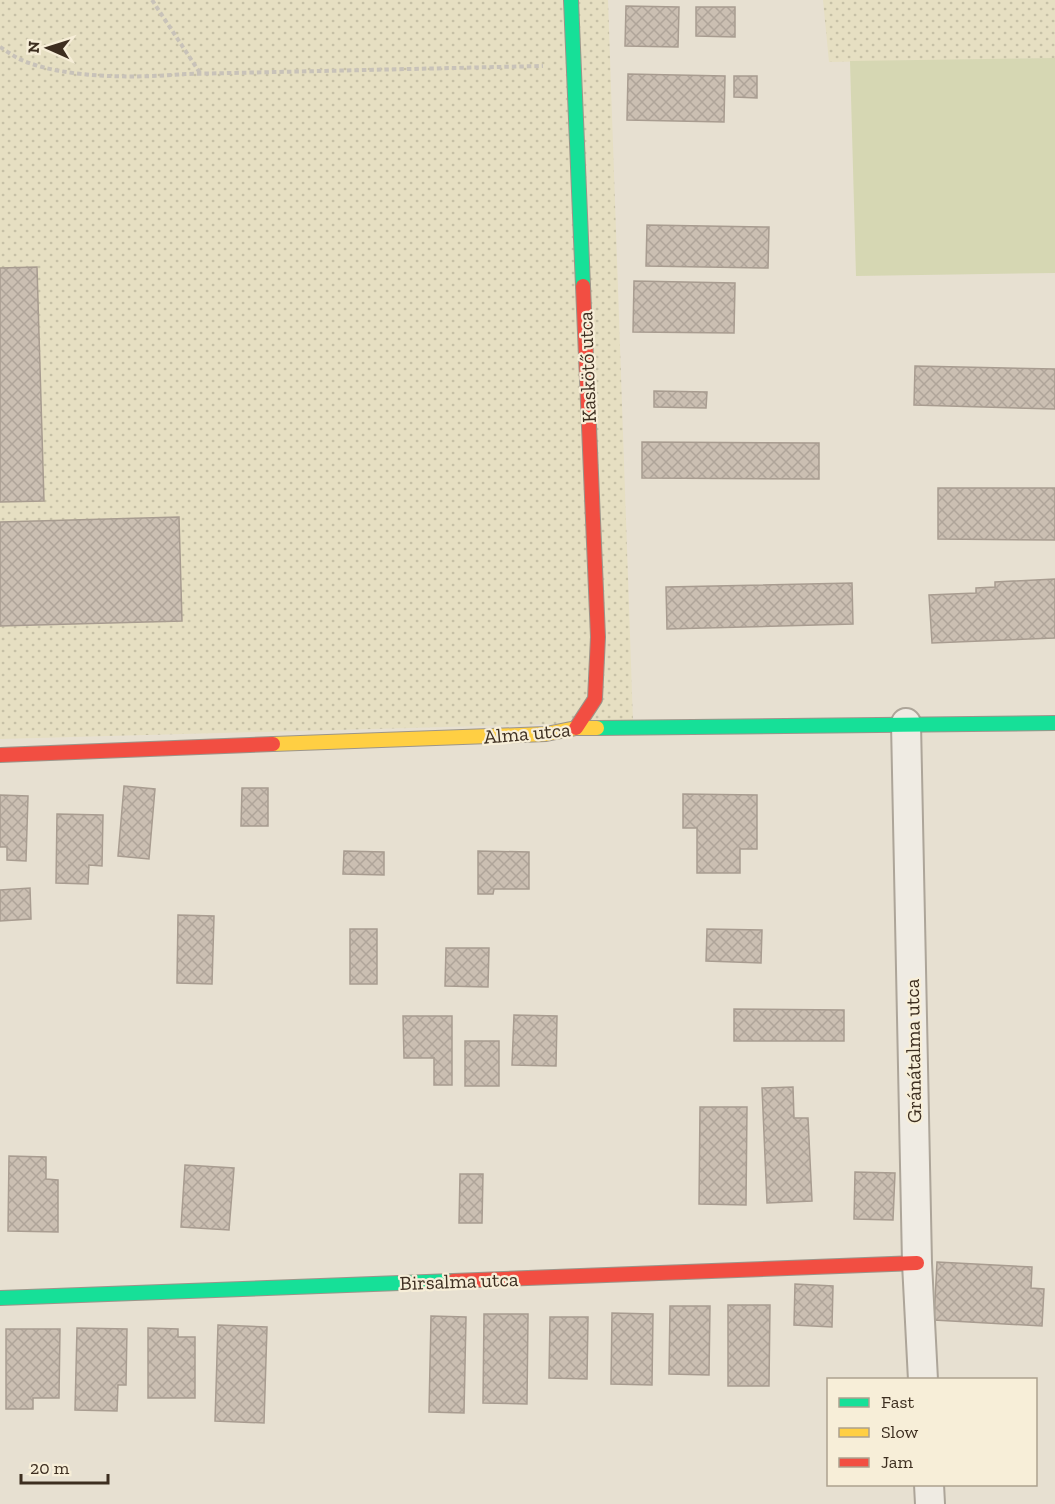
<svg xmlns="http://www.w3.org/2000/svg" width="1055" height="1504" font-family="'Zilla Slab',serif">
<defs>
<pattern id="farmland-dots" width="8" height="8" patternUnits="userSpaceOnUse" patternTransform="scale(1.5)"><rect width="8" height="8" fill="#e6dfc2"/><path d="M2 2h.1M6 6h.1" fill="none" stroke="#c6c0a6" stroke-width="1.8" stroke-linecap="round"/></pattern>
<pattern id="building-cross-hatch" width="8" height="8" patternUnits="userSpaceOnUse" patternTransform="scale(1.5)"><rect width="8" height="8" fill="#cbbfb2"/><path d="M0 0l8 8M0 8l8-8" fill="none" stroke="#afa499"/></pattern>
</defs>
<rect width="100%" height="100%" fill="#e7e0d1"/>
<path fill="url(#farmland-dots)" d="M0 0H608L633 722 0 739Z
M823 0H1055V58L829 62Z"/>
<path fill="#d6d7b3" d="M1055 58V273L856 276 850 61Z"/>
<path fill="url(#building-cross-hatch)" stroke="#a89c90" stroke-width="1.5" d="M626 6 679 7 678 47 625 46Z
M696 7H735V37L696 36Z
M628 74 725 76 724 122 627 120Z
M734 76H757V98L734 97Z
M647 225 769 227 768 268 646 266Z
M37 267 44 501 0 502V268Z
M634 281 735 283 734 333 633 332Z
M915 366 1055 369V409L914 405Z
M654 391 707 392 706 408 654 407Z
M642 442 819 443V479L642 478Z
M938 488H1055V540L938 539Z
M179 517 182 621 0 626V522Z
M1055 579V638L932 643 929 595 976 593V588L995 587V582Z
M852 583 853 624 667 629 666 587Z
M124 786 155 789 149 859 118 856Z
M242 788H268V826H241Z
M683 794 757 795V849H740V873H697V828H683Z
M0 795 28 796 26 861 7 860V847H0Z
M57 814 103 815 102 866 89 865 88 884 56 883Z
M344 851 384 852V875L343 874Z
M478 851 529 852V889H494L493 894H478Z
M30 888 31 919 0 921V890Z
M178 915 214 916 212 984 177 983Z
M350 929H377V984H350Z
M707 929 762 930 761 963 706 961Z
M446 948H489L488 987 445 986Z
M734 1009 844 1010V1041H734Z
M514 1015 557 1016 556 1066 512 1065Z
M403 1016H452V1085H434V1058H404Z
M465 1041H499V1086H465Z
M793 1087 794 1118H808L812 1201 767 1203 762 1088Z
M700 1107H747L746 1205 699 1204Z
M9 1156 46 1157V1179L58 1180V1232L8 1231Z
M185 1165 234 1168 229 1230 181 1227Z
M855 1172 895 1173 893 1220 854 1219Z
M460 1174H483L482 1223H459Z
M937 1262 1032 1267 1031 1288 1044 1289 1042 1326 934 1320Z
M795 1284 833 1286 832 1327 794 1325Z
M728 1305H770L769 1386H728Z
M670 1306H710L709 1375 669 1374Z
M612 1313 653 1314 652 1385 611 1384Z
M484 1314H528L527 1404 483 1403Z
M431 1316 466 1317 464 1413 429 1412Z
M550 1317H588L587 1379 549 1378Z
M218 1325 267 1327 264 1423 215 1421Z
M77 1328 127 1329 126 1385H118L117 1411 75 1410Z
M148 1328 178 1329V1337H195V1398H148Z
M6 1329H60L59 1398H33V1409H6Z"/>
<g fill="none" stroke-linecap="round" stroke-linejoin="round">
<defs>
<path id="street" d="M906 723 917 1263 923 1380
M929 1484 930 1504"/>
<path id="fast" d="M571 0 583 286
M597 728 1055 723
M0 1298 453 1281"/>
<path id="slow" d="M273 744 546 734 576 728H597"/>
<path id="jam" d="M576 728 595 699 598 637 583 286
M0 755 273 744
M453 1281 917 1263"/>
</defs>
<use href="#street" stroke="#ada599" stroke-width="32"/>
<use href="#fast" stroke="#9c958a" stroke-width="16"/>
<use href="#slow" stroke="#9c958a" stroke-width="16"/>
<use href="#jam" stroke="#9c958a" stroke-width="16"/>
<path stroke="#c8c2b9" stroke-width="4" stroke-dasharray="4.5 3" stroke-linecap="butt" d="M152 0 200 73
M0 47C8 52 16 58 24 61 68 79 139 78 186 74L543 66"/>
<use href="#street" stroke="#efebe3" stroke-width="28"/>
<use href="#fast" stroke="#16e098" stroke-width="14"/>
<use href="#slow" stroke="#ffcf43" stroke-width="14"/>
<use href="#jam" stroke="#f24e42" stroke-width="14"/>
</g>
<g text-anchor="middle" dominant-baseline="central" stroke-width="4.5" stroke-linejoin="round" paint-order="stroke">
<g font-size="20" fill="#3d2e20" stroke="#f7eed8">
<text transform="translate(587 367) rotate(-92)">Kaskötő utca</text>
<text transform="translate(527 733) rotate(-5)">Alma utca</text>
<text transform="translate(913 1051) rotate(-91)">Gránátalma utca</text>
<text transform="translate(459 1281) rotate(-2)">Birsalma utca</text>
</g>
</g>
<rect x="827" y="1378" width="210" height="108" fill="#f7eed8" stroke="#ada18e" stroke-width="1.5"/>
<rect x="839" y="1398" width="30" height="9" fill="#16e098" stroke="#ada18e" stroke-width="1.5"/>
<text x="881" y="1408" font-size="18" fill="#3d2e20">Fast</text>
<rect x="839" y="1428" width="30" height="9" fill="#ffcf43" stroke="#ada18e" stroke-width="1.5"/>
<text x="881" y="1438" font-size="18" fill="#3d2e20">Slow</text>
<rect x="839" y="1458" width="30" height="9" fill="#f24e42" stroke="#ada18e" stroke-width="1.5"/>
<text x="881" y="1468" font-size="18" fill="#3d2e20">Jam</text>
<g transform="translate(48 48) rotate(273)" stroke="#f7eed8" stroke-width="4.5" paint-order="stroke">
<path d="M0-4.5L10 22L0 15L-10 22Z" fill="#3d2e20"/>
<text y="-9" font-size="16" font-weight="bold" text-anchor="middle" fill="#3d2e20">N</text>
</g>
<path d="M21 1474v9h87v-9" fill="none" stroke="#3d2e20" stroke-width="3"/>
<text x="30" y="1474" font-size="18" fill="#3d2e20" stroke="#f7eed8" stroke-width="4.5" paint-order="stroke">20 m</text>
</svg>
